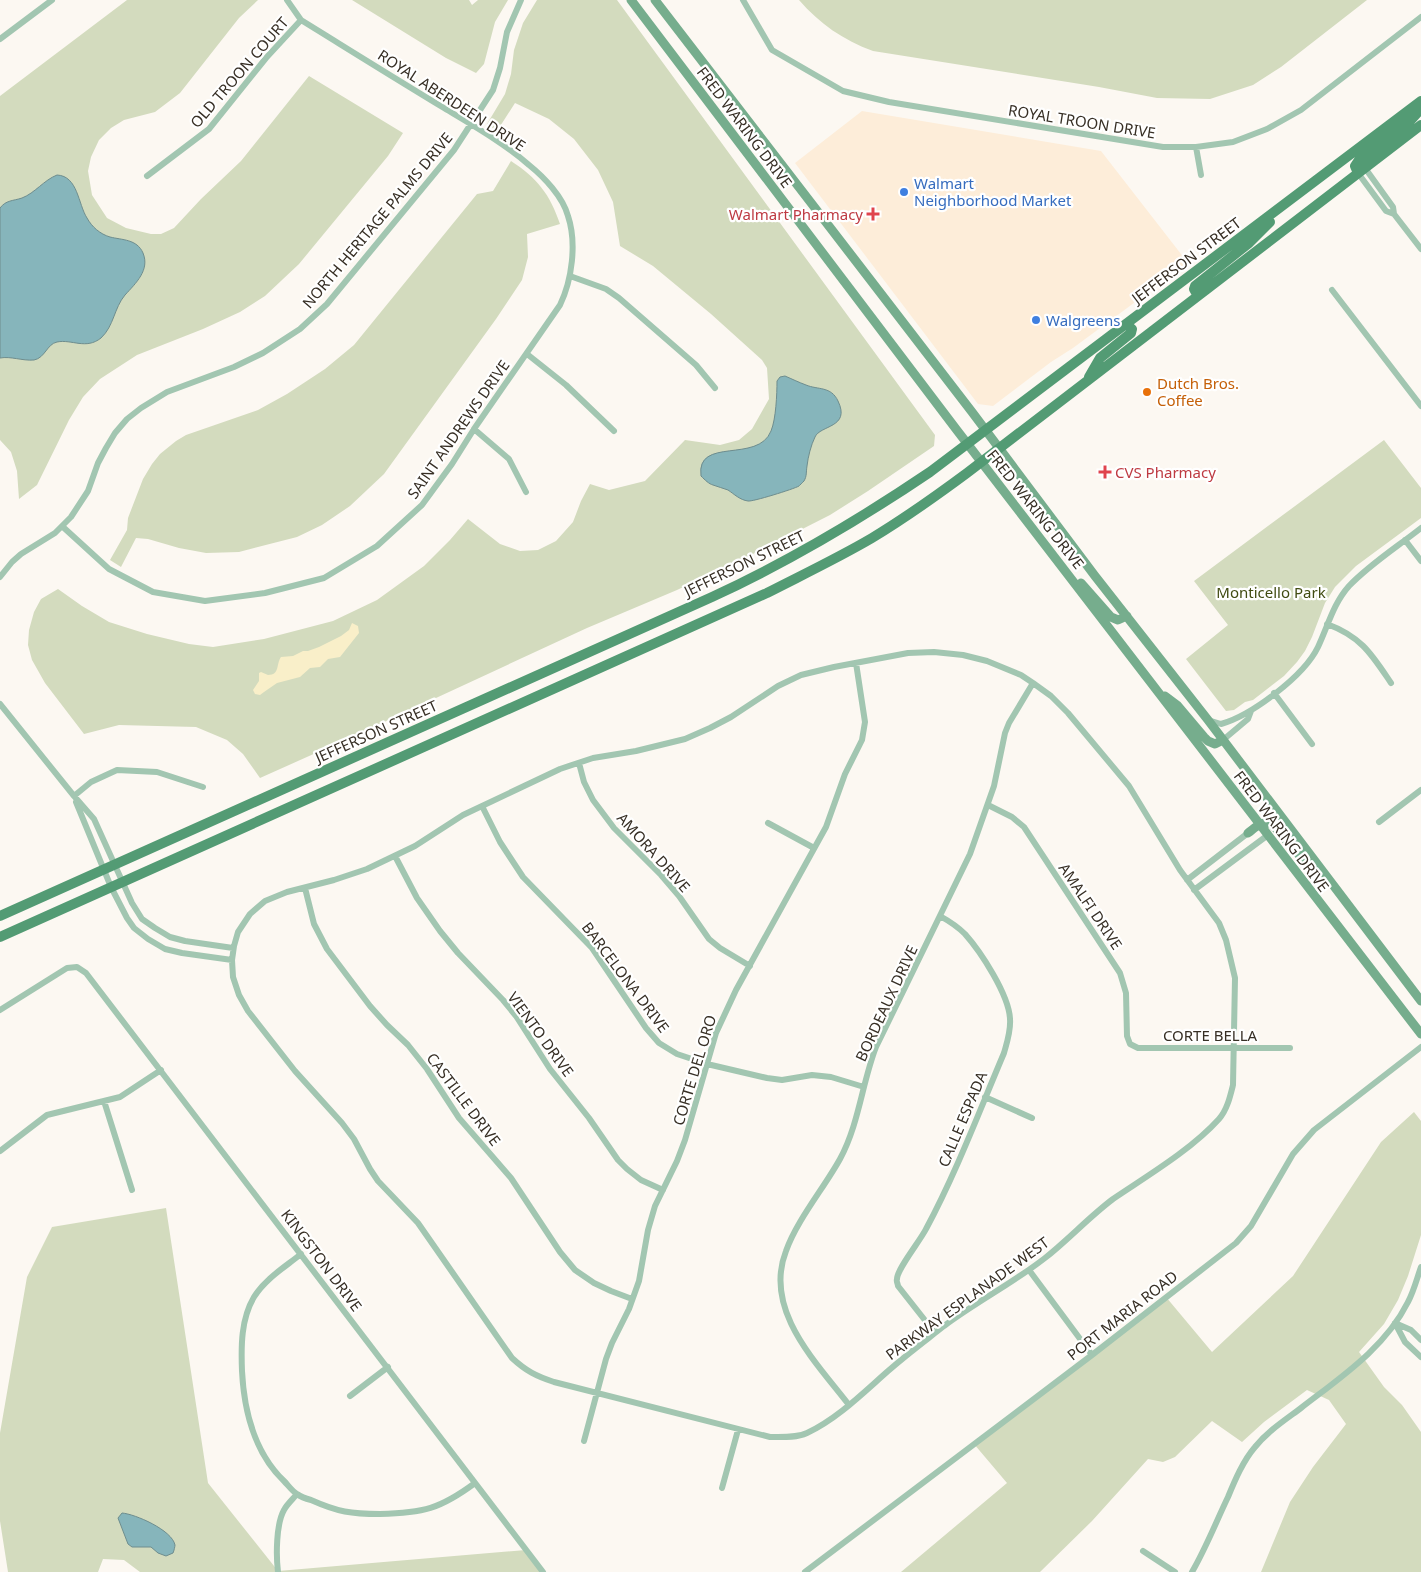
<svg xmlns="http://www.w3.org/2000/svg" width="1421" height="1572" font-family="'Noto Sans',sans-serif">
<rect width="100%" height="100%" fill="#fcf8f2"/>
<path fill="#fdedd9" d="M862 111 1101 151 1188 263 1073 348 1051 362 993 406 978 404 795 163Z"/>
<path fill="#d3dbbe" d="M127 0H258L239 18 180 93 155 112 124 120 111 128 99 140 91 157 88 171 92 195 107 218 126 228 151 234H161L174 228 201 199 241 161 309 76 403 133 388 156 299 264 265 296 240 312 203 329 137 355 100 379 83 397 69 420 37 485 19 499 17 471 11 452 0 440V96Z
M352 0H469L472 5 478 0H508L495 22 484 64 476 73 446 58Z
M537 0H617L935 435 934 446 868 491 830 515 753 554 677 590 587 628 356 735 260 778 243 754 227 740 196 727 119 725 84 734 45 683 32 660 28 645 29 630 34 612 41 599 58 589 82 606 109 622 147 634 189 644 213 647 264 639 333 621 377 600 424 566 450 540 468 519 500 544 520 551 538 550 556 541 573 522 581 501 590 484 609 490 645 481 685 440 720 445 739 440 752 429 769 399 767 368 762 360 711 314 653 266 620 246 613 202 598 170 574 139 549 119 515 103 497 131 487 124 505 94 511 74 514 50 523 23Z
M799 0H1367L1281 67 1253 85 1210 99 1157 98 1099 87 873 51C843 40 820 24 799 0Z
M511 161C537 178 550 194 560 224L527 234 528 257 522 280 496 319 384 474 350 506 322 525 297 537 239 552 206 553 179 548 148 539 136 538 121 567 110 560 127 530 128 518 143 479 152 464 160 454 176 441 186 435 258 410 287 394 325 369 354 345 477 194 493 191Z
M1384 440 1421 488V518L1356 566 1335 587 1325 603 1312 637 1305 651 1297 662 1284 676 1253 700 1245 702 1234 710 1226 711 1186 659 1228 625 1194 581Z
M1414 1112 1421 1121V1235L1408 1276 1398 1300 1384 1324 1359 1352 1384 1387 1402 1405 1421 1432V1572H1261L1290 1502 1313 1467 1346 1424 1329 1400 1307 1390 1264 1422 1242 1442 1212 1421 1175 1457 1163 1462 1148 1459 1092 1521 1040 1572H901L1007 1483 974 1444 1166 1297 1212 1352 1293 1276 1381 1142Z
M166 1208 208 1483 278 1571 526 1550 543 1572H140L124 1560 103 1559 98 1572H8L0 1521V1433L27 1277 52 1227Z"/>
<path fill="#f9efc9" d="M352 623 358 626 359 633 340 657 328 659 320 667 310 668 300 677 277 683 264 692 260 695 255 694 253 690 259 681V673L261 672 268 675C280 675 276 664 281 657L293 656 303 651H308L319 647 341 636 349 630Z"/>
<path fill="#86b5bb" stroke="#6e8d8e" d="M57 175C78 176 78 204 87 218 92 227 100 234 110 237 122 240 137 239 143 253 150 270 136 283 125 295 114 308 114 326 101 338 86 350 72 339 57 342 47 344 45 358 34 360 22 361 11 356 0 358V208C6 200 13 201 22 198 35 193 44 180 57 175Z
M785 376C792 379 798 382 806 385 818 390 831 386 838 401 851 428 820 425 815 437 811 445 808 457 807 466 806 472 807 476 804 481 803 482 799 486 799 486 794 489 752 502 748 501 740 500 734 494 728 490 723 488 718 487 713 485 709 484 705 480 701 476 696 436 758 464 771 431 776 419 777 394 777 381L780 377Z
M122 1513C135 1514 172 1530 175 1545 175 1546 174 1551 173 1553L166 1556 158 1553 151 1547H132L128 1544 118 1518Z"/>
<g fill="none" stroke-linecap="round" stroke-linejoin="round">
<path stroke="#a2c6b1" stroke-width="6" d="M743 0 772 50 843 91 889 102 1163 147H1196L1233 142 1267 129 1301 110 1421 17
M0 39 52 0
M1196 147 1201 175
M1365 168 1393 207 1394 214 1421 249
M1358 173 1386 211 1394 214
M147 176 209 129 266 58 301 20
M570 276 606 289 619 298 696 365 715 388
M1332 290 1421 406
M527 354 566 385 614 431
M474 429 509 459 526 492
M63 527 109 569 153 592 205 601 265 593 324 578 377 546 422 505 452 464 474 429 560 305C572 280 577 243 568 216 563 197 544 177 529 165 504 143 472 125 444 108 396 79 348 49 301 20L287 0
M1405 540 1421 561
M0 577 12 562 21 554 55 533 71 517 88 491 98 463 106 448 115 433 127 419 141 408 167 392 234 367 263 353 300 329 327 304 454 150 493 90 500 68 507 32 521 0
M1327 624C1362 637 1372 655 1391 683
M934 652 963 655 987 661 1021 675 1033 683 1051 696 1068 713 1129 786 1180 870 1219 923 1226 940 1235 978 1233 1085C1230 1097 1227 1110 1219 1119 1191 1150 1147 1176 1113 1199 1089 1217 1068 1240 1045 1258 1013 1283 976 1302 944 1326 925 1341 906 1355 888 1371 863 1393 837 1419 807 1433 796 1438 782 1437 770 1437L554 1382C536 1376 526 1371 512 1358L418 1223 378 1181 370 1169 354 1139 342 1123 295 1071 248 1011 239 995 233 977 232 960 234 946 238 932 250 914 265 901 287 892 334 880 367 869 415 846 463 815 560 769 593 758 636 751 685 739 710 728 731 717 778 686 801 675 834 667 908 653Z
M1274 693 1312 744
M0 704 74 796 94 819 132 903 142 919 155 928 170 937 185 941 233 948
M1208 720 1221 724C1252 715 1304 676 1318 647 1328 626 1333 604 1349 586 1370 564 1397 547 1421 528
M1223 740 1248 719 1251 711
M579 763 584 782 593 800 614 828 661 875 679 896 709 939 720 948 750 966
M74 796 91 782 117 770 157 772 203 787
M76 802 111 887 127 918 134 928 148 939 165 949 182 953 232 960
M988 805 1012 817 1024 827 1120 973 1126 993 1127 1036 1130 1044 1138 1048H1290
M482 806 500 842 523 877 592 948 646 1028 659 1043 677 1054 707 1064 767 1078 782 1080 812 1075 831 1077 864 1087
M1379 822 1421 790
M768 823 814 848
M395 856 417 898 440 931 458 953 503 1000 516 1016 550 1069 589 1118 618 1160 627 1169 641 1180 663 1190
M1187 880 1248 833
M305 888 314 924 327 949 370 1006 387 1025 408 1045 427 1069 459 1118 511 1178 560 1252 575 1270 594 1283 611 1291 632 1299
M1194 890 1268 835
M0 1010 67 968 77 967 86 973 543 1572
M985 1097 1032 1118
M104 1101 132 1190
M0 1151 47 1115 120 1097 161 1070
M301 1254C285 1267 265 1279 254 1297 241 1319 241 1346 242 1371 244 1411 254 1452 284 1481 288 1485 292 1491 297 1494 301 1497 307 1499 311 1500 338 1512 351 1514 380 1514 423 1513 440 1509 475 1483
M1029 1270 1092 1355
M1395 1323 1405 1342 1421 1357
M1395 1323 1411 1330 1421 1340
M935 1333 898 1286C898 1284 896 1281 897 1279 897 1269 920 1241 926 1229 956 1173 979 1112 1004 1053 1007 1042 1011 1031 1010 1019 1009 995 981 952 965 934 958 927 949 921 940 916
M350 1396 388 1367
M849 1405C816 1362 763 1310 786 1251 797 1220 824 1188 840 1159 859 1124 862 1083 876 1047L970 854 994 786 1005 733 1009 723 1033 683
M584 1441 606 1359 612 1343 629 1309 639 1281 648 1230 655 1206 677 1161 685 1140 716 1033 736 990 826 827 845 774 862 740 865 722 856 663
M722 1488 738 1430
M1143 1551 1175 1572
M278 1572C276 1556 276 1524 284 1510 287 1504 293 1499 297 1494
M805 1572 1092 1355 1236 1243 1251 1226 1293 1154 1314 1130 1421 1047
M1192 1572C1206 1548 1216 1522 1228 1497 1235 1480 1243 1461 1255 1447 1268 1431 1285 1420 1301 1408 1341 1377 1385 1348 1408 1302 1414 1291 1417 1278 1421 1267"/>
<path stroke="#76ad8d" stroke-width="9" d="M631 0 956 429 1421 1034
M655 0 972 412 1095 576 1208 720 1421 1001
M1081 583 1111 617 1118 620 1127 616
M1165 696 1177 705 1204 737 1208 741 1215 744 1223 740
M1248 833C1256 827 1262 820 1272 824L1300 856 1317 871"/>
<path stroke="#539b74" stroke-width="10" d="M1358 173 1355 166 1359 160 1409 122 1421 109
M1198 296 1194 289 1195 286 1249 243 1270 222
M1089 377 1100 358 1131 333 1132 329 1126 324
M0 916 712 597C790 561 859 520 930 472L1421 101
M0 937 767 593C802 575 838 558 872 538 905 518 936 496 967 473L1421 125"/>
</g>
<g fill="#3f7fe0" stroke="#fff" stroke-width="2">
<circle cx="904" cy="192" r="5"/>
<circle cx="1036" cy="320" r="5"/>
</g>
<g fill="#e0444e" stroke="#fff" stroke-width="2">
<path d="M870.5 206.5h5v5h5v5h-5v5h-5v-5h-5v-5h5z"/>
<path d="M1102.5 464.5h5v5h5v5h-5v5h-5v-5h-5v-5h5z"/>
</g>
<circle fill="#e8710a" stroke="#fff" stroke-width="2" cx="1147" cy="392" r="5"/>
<g text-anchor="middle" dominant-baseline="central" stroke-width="4.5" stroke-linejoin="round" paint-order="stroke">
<g font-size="15" fill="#372f25" stroke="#fff">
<text transform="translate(239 72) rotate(-49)">OLD TROON COURT</text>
<text transform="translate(452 100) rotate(33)">ROYAL ABERDEEN DRIVE</text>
<text transform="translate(1082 121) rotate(9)">ROYAL TROON DRIVE</text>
<text transform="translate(745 127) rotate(53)">FRED WARING DRIVE</text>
<text transform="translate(377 220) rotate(-50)">NORTH HERITAGE PALMS DRIVE</text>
<text transform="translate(1186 260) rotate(-37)">JEFFERSON STREET</text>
<text transform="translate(458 429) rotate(-55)">SAINT ANDREWS DRIVE</text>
<text transform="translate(1036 509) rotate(52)">FRED WARING DRIVE</text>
<text transform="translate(744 563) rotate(-26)">JEFFERSON STREET</text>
<text transform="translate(376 731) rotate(-24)">JEFFERSON STREET</text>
<text transform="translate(1282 831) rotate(53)">FRED WARING DRIVE</text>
<text transform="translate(654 852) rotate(48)">AMORA DRIVE</text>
<text transform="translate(1091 906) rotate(56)">AMALFI DRIVE</text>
<text transform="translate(626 977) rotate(53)">BARCELONA DRIVE</text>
<text transform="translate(886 1003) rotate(-65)">BORDEAUX DRIVE</text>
<text transform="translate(541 1034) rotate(54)">VIENTO DRIVE</text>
<text x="1210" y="1035">CORTE BELLA</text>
<text transform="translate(694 1070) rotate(-73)">CORTE DEL ORO</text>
<text transform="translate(464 1099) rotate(53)">CASTILLE DRIVE</text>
<text transform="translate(962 1119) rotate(-67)">CALLE ESPADA</text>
<text transform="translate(322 1260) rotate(53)">KINGSTON DRIVE</text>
<text transform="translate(967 1298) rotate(-36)">PARKWAY ESPLANADE WEST</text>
<text transform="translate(1122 1315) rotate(-38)">PORT MARIA ROAD</text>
</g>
<g font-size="15" fill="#366cbe" stroke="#fff" text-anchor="start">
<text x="914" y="183">Walmart<tspan x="914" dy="17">Neighborhood Market</tspan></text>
<text x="1046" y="320">Walgreens</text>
</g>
<g font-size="15" fill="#be3a42" stroke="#fff" text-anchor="end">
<text x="863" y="214">Walmart Pharmacy</text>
<text x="1115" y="472" text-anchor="start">CVS Pharmacy</text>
</g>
<g font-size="15" fill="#c56008" stroke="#fff" text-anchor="start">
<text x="1157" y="383">Dutch Bros.<tspan x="1157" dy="17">Coffee</tspan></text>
</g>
<g font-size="15" fill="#414c12" stroke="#fff">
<text x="1271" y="592">Monticello Park</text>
</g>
</g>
</svg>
